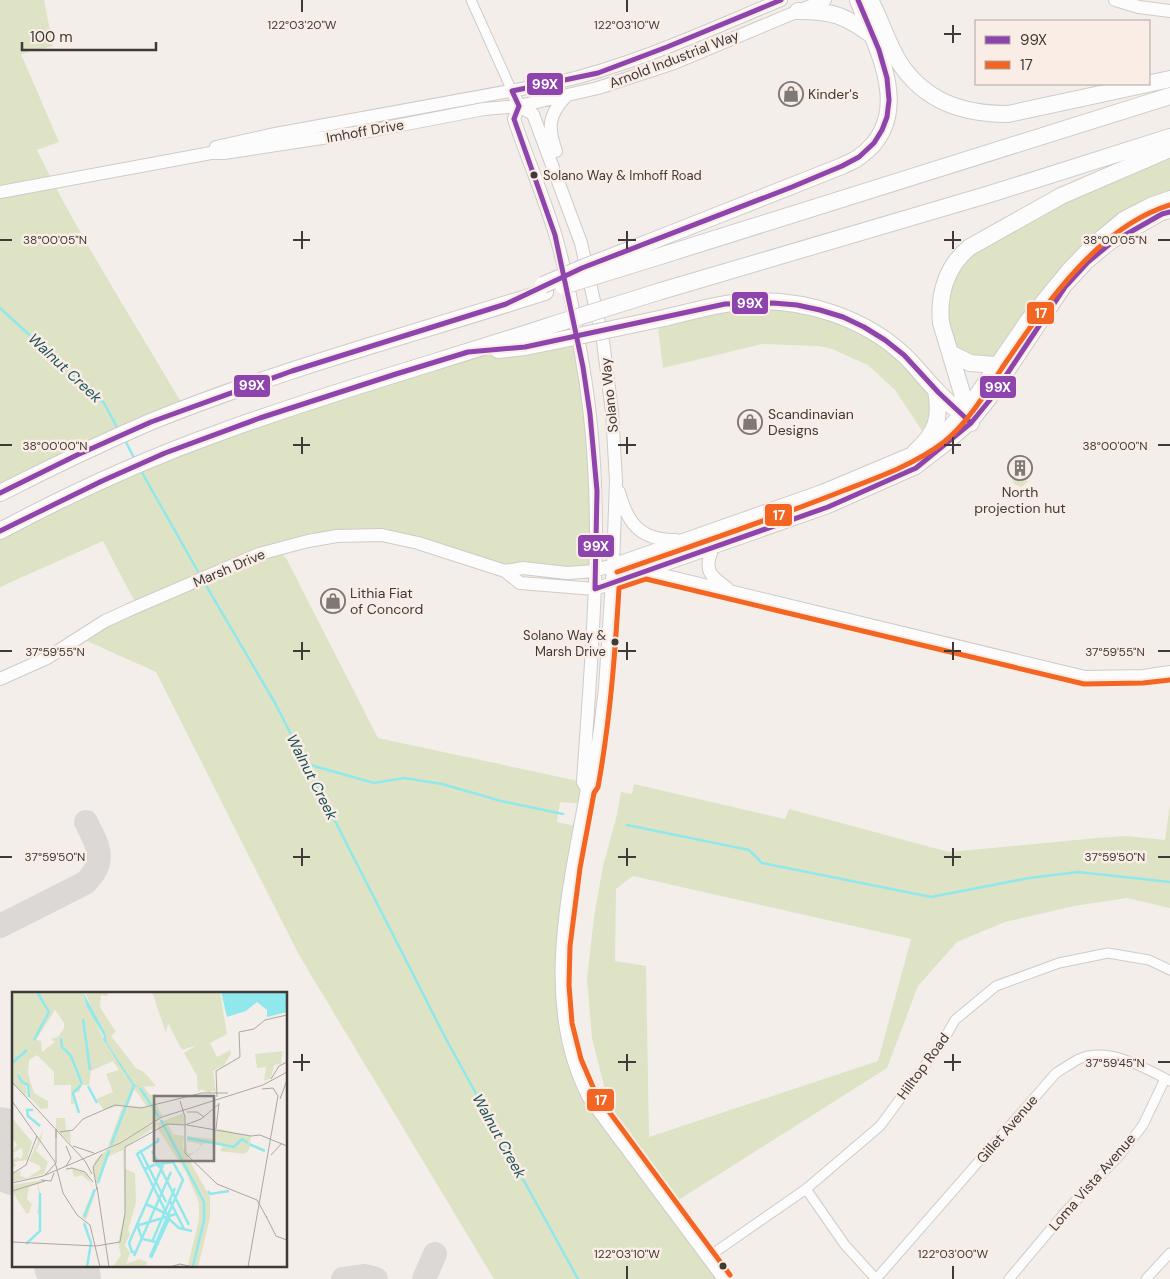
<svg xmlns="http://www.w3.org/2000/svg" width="1170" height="1279" font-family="'DM Sans',sans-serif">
<rect width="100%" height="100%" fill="#f4eeea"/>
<path fill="#dde3c4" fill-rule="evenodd" d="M0 0H44L53 46 21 54 59 142 37 150C80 239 135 323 185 409L0 493Z
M1170 148V197L1094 242 995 365H985L947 342 941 323 959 256Z
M753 301 855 321 936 390 928 440 895 390 868 365 832 349 818 346 762 344 663 368 657 319Z
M580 336 595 571 523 568 382 535 276 549 286 558 378 738 583 782 584 804 560 802 557 822 580 827 561 949 572 1059 617 1137 592 1038 587 979 594 917 603 866 617 815 621 792 632 794 634 784 785 819 789 809 949 852 1097 838 1126 836 1165 840 1170 804V908L1127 898 1074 906 1005 922 957 942 918 986 887 1068 669 1206 724 1279H494L299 955 156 672 87 641 105 621 137 606 103 541 0 587V534L102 481 468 352ZM633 876 911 939 878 1061 649 1137 646 966 615 961 616 889Z
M1013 475 1025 477 1028 482 1021 487 1014 484 1012 478Z"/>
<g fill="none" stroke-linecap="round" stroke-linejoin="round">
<path stroke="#90e8ec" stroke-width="2.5" d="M0 308 104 403 118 429
M125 440 135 460
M140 469 200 575
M204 582 275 703 446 1039 578 1279
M307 764 374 783 404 778 442 784 501 801 563 814
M627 825 749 850 762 863 931 897 1029 878 1078 872 1170 882"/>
<path stroke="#dcd8d5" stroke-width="24" d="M0 926 85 883C108 861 98 846 86 822
M343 1279 365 1276 376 1279
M424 1279 435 1254"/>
<path stroke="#dcd8d5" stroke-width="60" d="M0 1137 14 1165
M64 1265 71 1279"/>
<defs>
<path id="street" d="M471 0 512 91
M806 1189 845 1245 876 1279
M708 1257 806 1189 880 1126 943 1041 955 1020 996 986 1059 963 1108 953 1149 960 1170 970
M876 1279 1056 1073C1063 1069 1071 1063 1079 1059 1108 1046 1145 1068 1170 1081
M1009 1279 1067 1210 1119 1156 1143 1125 1165 1079
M1146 1279 1170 1253"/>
<path id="secondary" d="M1115 0 1139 7 1170 11
M512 91 519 106 533 114 581 243 603 341 612 412 616 481 613 565 605 688 600 730 591 785 587 789C569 890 539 1003 589 1098L724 1279
M519 106 514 119C527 158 544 197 556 237 568 279 576 323 583 366 607 504 592 644 583 782L587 789
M216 147 270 135 559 82C636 64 708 30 781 0
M556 151C547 127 549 114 566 96
M0 192 211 153H224L375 130 484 109 519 106 598 88 674 63 825 0
M619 492C628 525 641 540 676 540
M713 548C703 570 710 576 727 588
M505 571 523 568 567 573 595 571 822 491 915 452 930 443 942 433 966 408 1027 319 1068 269 1094 242 1123 218 1150 204 1170 197
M646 571 1085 677 1143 676 1170 672
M0 679 47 658 105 621 129 610 259 554 308 541 337 536 382 535 418 543 505 571 520 583 595 589 828 507 916 468 946 445 971 423 989 401 1065 287 1088 262 1111 243 1162 214 1170 212"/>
<path id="highway" d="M870 0C881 20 887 43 899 62 925 102 963 114 1008 114L1170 79
M798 11C832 11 845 15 873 36
M650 242 842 166C848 163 854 161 859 157 916 117 877 49 858 0
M654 258 1170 96
M661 291 990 194 1170 137
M664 318C693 311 724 302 754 301 808 300 864 318 904 355 915 365 924 378 935 389 946 401 959 412 971 423
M498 350 525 347 555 341
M952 354 970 363 995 365
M971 423 941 323C938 294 947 265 970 247L1061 196 1170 149
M915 452C937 432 941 418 936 390
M0 493C49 468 99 444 150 422 278 370 413 334 545 292
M0 531C71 493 145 459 221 432 330 392 442 361 552 325"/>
</defs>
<use href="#street" stroke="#d0cbc8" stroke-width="11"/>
<use href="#secondary" stroke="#d0cbc8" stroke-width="14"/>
<use href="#highway" stroke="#d0cbc8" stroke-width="18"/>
<use href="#street" stroke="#fdfcfc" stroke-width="9"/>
<use href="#secondary" stroke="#fdfcfc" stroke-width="12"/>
<use href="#highway" stroke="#fdfcfc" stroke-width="16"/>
<defs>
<path id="highway-bridge" d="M543 285 582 268 650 242
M563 286 654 258
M552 325 661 291
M555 341 664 318"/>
</defs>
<use href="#highway-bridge" stroke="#d0cbc8" stroke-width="18" stroke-linecap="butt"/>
<use href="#highway-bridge" stroke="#fdfcfc" stroke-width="16"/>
<defs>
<path id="bus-1" d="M781 0 667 47 598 73 512 91 519 106 514 119 555 235 583 367 590 414 597 491 595 589 828 507 916 468 971 423 989 401 1065 287 1088 262 1111 243 1162 214 1170 212
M0 493 77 455 151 422 292 371 506 304 582 268 792 187 842 166 859 157 874 143 882 130 887 117 889 100 887 78 879 50 858 0
M0 531 102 481 165 453 260 418 396 374 468 352 525 347 725 304 773 303 797 305 820 310 843 317 864 327 885 340 904 355 939 393 971 423"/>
<path id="bus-2" d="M617 572C694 545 770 520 845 490 879 477 915 464 944 442 968 422 985 394 1002 368 1044 307 1096 228 1170 205
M730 1275 596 1094 581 1059 572 1023 569 985 570 946 580 868 594 793 598 787C610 721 615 655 619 588L646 579 1084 684 1143 683 1170 680"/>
</defs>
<use href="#bus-1" stroke="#f9ede5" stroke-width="9"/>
<use href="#bus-2" stroke="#f9ede5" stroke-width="9"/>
<use href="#bus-1" stroke="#8e44ad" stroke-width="5"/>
<use href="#bus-2" stroke="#f26522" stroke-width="5"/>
</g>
<path fill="none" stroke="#3f3a37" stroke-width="2" d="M302 0V12M627 0V12M953 25V43M944 34H961M302 231V249M627 231V249M953 231V249M0 240H12M293 240H310M618 240H636M944 240H961M1158 240H1170M302 437V454M627 437V454M953 437V454M0 445H12M293 445H310M618 445H636M944 445H961M1158 445H1170M302 642V660M627 642V660M953 642V660M0 651H12M293 651H310M618 651H636M944 651H961M1158 651H1170M302 848V866M627 848V866M953 848V866M0 857H12M293 857H310M618 857H636M944 857H961M1158 857H1170M302 1054V1071M627 1054V1071M953 1054V1071M293 1062H310M618 1062H636M944 1062H961M1158 1062H1170M627 1266V1279M953 1266V1279"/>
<defs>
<symbol id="shop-ring" viewBox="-11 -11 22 22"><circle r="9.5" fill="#f9ede5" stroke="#7e7976" stroke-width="1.5"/><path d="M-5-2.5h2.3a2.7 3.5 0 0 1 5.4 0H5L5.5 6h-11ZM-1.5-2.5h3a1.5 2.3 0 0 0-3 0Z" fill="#7e7976"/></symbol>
<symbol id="building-ring" viewBox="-11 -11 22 22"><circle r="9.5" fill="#f9ede5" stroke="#7e7976" stroke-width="1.5"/><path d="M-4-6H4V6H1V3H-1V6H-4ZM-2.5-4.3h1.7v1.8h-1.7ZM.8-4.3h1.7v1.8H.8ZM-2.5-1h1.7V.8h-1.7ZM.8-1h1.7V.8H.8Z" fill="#7e7976"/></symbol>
</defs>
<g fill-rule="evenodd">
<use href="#shop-ring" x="777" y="80" width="28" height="28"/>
<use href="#shop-ring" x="736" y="408" width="28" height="28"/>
<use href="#building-ring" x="1006" y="454" width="28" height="28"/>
<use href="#shop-ring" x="319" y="587" width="28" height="28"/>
</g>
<g fill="#3f3a37" stroke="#f9ede5" stroke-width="2">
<circle cx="534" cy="175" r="4.5"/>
<circle cx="615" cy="642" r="4.5"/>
<circle cx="723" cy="1266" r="4.5"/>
</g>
<g text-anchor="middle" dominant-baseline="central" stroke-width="5" stroke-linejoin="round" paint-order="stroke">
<g font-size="13" fill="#3f3a37" stroke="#f9ede5" text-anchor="start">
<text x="543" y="175">Solano Way &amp; Imhoff Road</text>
<text x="606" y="635" text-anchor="end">Solano Way &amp;<tspan x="606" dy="16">Marsh Drive</tspan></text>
</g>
<g font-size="14" fill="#3f3a37" stroke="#f9ede5">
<text transform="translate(674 59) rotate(-21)">Arnold Industrial Way</text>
<text transform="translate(365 131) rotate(-10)">Imhoff Drive</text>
<text transform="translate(609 395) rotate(-96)">Solano Way</text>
<text transform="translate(229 568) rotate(-23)">Marsh Drive</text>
<text transform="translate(923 1066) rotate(-54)">Hilltop Road</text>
<text transform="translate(1007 1129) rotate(-49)">Gillet Avenue</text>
<text transform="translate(1092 1182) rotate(-49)">Loma Vista Avenue</text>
</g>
<g font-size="14" fill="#3f3a37" stroke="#f9ede5" text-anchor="start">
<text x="808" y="94">Kinder's</text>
<text x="768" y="414">Scandinavian<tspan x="768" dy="16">Designs</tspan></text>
<text x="1020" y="492" text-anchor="middle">North<tspan x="1020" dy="16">projection hut</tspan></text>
<text x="350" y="593">Lithia Fiat<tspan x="350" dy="16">of Concord</tspan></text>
</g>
<g font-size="15" font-style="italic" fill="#1c5357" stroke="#f9ede5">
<text transform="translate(65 368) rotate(43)">Walnut Creek</text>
<text transform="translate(312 777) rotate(63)">Walnut Creek</text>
<text transform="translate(499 1136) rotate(61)">Walnut Creek</text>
</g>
</g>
<g transform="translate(12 992)">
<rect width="275" height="275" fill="#f4eeea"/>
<path d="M0 0H71L93 51 118 87 94 50 73 0H96L95 4 89 3 88 15 104 40 99 44 124 76 132 80 144 94 132 95 138 103 144 102V112L151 125 95 157 111 113 92 118 84 107 101 100 94 82 107 78 101 69 79 79 77 93H70L67 100H62V112H59V93H42V80L25 63 17 68 16 82 22 101 36 109V116L29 117 17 105V92L10 90 8 83 5 84 14 93 15 105 0 90ZM43 18 52 31V36L46 45 39 47 43 50 30 60 29 49 24 48ZM122 98 124 99 135 115 116 114ZM140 0H208L215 42 198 51 205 65 218 58 219 62 212 73 201 79 204 100 199 99 198 102 190 97 186 100 185 84 172 61 185 53 170 58 156 31 154 41ZM271 59 269 72 262 73 259 86 252 89 254 75 245 76 243 62ZM172 121 173 133 156 132 161 142 172 144 171 154 173 161 175 144 202 147 203 138 208 137 239 144 237 158 232 162 208 159 211 154 200 150 191 152 176 166 198 205V226L186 275 176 273 187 227V211L174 180 146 137 147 132 112 156 113 177 123 181 124 211 116 238 118 242 113 253 118 261 114 272 127 267 135 270 134 275H101L109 263 106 251 113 221 111 158 97 164 85 194 81 176 83 169 92 160 135 135ZM174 149 188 152 187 158 176 162ZM0 126 20 150 15 168 2 170 4 174 0 175V168L5 165 9 167 11 162 10 156 0 161 5 152 0 147ZM44 126H53L54 139H58L59 152 44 137ZM31 138 29 148 24 159 36 170 32 182 0 190V182L9 179 8 184 15 186 29 177 28 174 17 169ZM61 176 75 182 83 202 74 228 70 225 81 198 77 189 70 183 62 185 60 177 48 180ZM31 188 26 192 29 205 28 224 25 221 28 206 25 192 17 195 15 207 20 212 17 221 0 222 14 221 0 199V193Z" fill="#dde3c4" fill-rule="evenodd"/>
<path d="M71 0 93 41 95 51 122 92 127 95 121 94 91 47 92 44 75 15ZM209 0H275V20L255 25V18L245 10 234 19 215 25Z" fill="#90e8ec"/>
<path fill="none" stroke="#90e8ec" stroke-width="2.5" d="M71 27 78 78M49 46 50 55 59 64 70 92M22 48 37 20 25 0M0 71 15 58M6 83 10 90 16 93 17 105M76 94 85 111M128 96 147 125M21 118H15L16 124 28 134M67 121 61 101 69 93M149 128 192 210V228L181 274M146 146V149L125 162 158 228 167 236 180 239M175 146 222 155 230 147 236 151M237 152 253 159M99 153 122 93M128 158 154 210M140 159 177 233M133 177 144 172 148 175M86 191 97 158M196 199 198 202 217 199M158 209 172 237M134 212 153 221M72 225 83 197M72 231 79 251 75 275M124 234 164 222M126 235 130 247 144 250M140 250 163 196M14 252 28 239V201M124 260H120L117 251 151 173M122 264 159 180M138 265 171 188 161 170 147 172M139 266 157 227"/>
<path fill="none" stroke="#aca6a2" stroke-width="1" d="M204 79 228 65 227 40 242 37 253 28 275 23M204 79 205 105M259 87 267 74 275 70M0 90 73 169 80 182M268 107 275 88M0 109 43 170 51 201 65 223 78 233 88 275M168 109 173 125V161L205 192 245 208 255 226M175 120H185L192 125M175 133 239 144 248 143 275 154M204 137 207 111M48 140 61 138 71 127 103 113 129 116 190 101H216M44 146V137V171M61 154 82 161M259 163 270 151M54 174 59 166 54 154M54 177 60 176 73 180 81 190M0 182 14 173 25 144M33 183 44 171M29 188 39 189 42 181M0 191 31 184 108 151 150 125 251 93 275 80M85 195 97 275M85 198 81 175 90 162M0 199 33 189M254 224 264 244 275 248M0 250 84 254 108 250 113 221V155L155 132 173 133 189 127 207 112M158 275 168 272 181 275M236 275 266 104 261 96 250 97"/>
<path fill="#7e7976" fill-opacity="0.15" stroke="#7e7976" stroke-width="2.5" d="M142 104H202V169H142Z"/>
<rect width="275" height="275" fill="none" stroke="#3f3a37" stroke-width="2.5"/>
</g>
<g font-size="12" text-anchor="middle" fill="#3f3a37" stroke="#f9ede5" stroke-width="5" stroke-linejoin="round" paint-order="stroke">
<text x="302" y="29">122°03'20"W</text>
<text x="627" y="29">122°03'10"W</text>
<text x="55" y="244">38°00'05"N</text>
<text x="1115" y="244">38°00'05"N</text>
<text x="55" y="450">38°00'00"N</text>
<text x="1115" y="450">38°00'00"N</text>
<text x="55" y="656">37°59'55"N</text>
<text x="1115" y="656">37°59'55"N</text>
<text x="55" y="861">37°59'50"N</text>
<text x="1115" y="861">37°59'50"N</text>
<text x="1115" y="1067">37°59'45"N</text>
<text x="627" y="1258">122°03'10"W</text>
<text x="953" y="1258">122°03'00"W</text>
</g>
<g stroke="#f9ede5" stroke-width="2">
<rect x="526" y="72" width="38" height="24" rx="5" fill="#8e44ad"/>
<rect x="731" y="291" width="38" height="24" rx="5" fill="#8e44ad"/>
<rect x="1026" y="301" width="29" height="24" rx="5" fill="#f26522"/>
<rect x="233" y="374" width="38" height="24" rx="5" fill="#8e44ad"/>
<rect x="979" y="375" width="38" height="24" rx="5" fill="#8e44ad"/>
<rect x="764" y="503" width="29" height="24" rx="5" fill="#f26522"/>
<rect x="577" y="534" width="38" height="24" rx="5" fill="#8e44ad"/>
<rect x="586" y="1088" width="29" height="24" rx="5" fill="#f26522"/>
</g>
<g font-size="14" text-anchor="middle" font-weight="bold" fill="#fff">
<text x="545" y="89">99X</text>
<text x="750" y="308">99X</text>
<text x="1041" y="318">17</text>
<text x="252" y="390">99X</text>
<text x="998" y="392">99X</text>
<text x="779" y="520">17</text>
<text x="596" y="551">99X</text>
<text x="601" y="1105">17</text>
</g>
<rect x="975" y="20" width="175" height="65" fill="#f9ede5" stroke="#afa59f"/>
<rect x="985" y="36" width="25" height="8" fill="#8e44ad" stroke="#afa59f"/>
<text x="1020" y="45" font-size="15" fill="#3f3a37">99X</text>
<rect x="985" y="61" width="25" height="8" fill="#f26522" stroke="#afa59f"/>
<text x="1020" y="70" font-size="15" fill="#3f3a37">17</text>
<path d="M22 42v8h134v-8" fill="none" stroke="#3f3a37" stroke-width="2.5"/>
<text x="30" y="42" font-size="15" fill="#3f3a37" stroke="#f9ede5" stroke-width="4" paint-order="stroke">100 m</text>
</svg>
